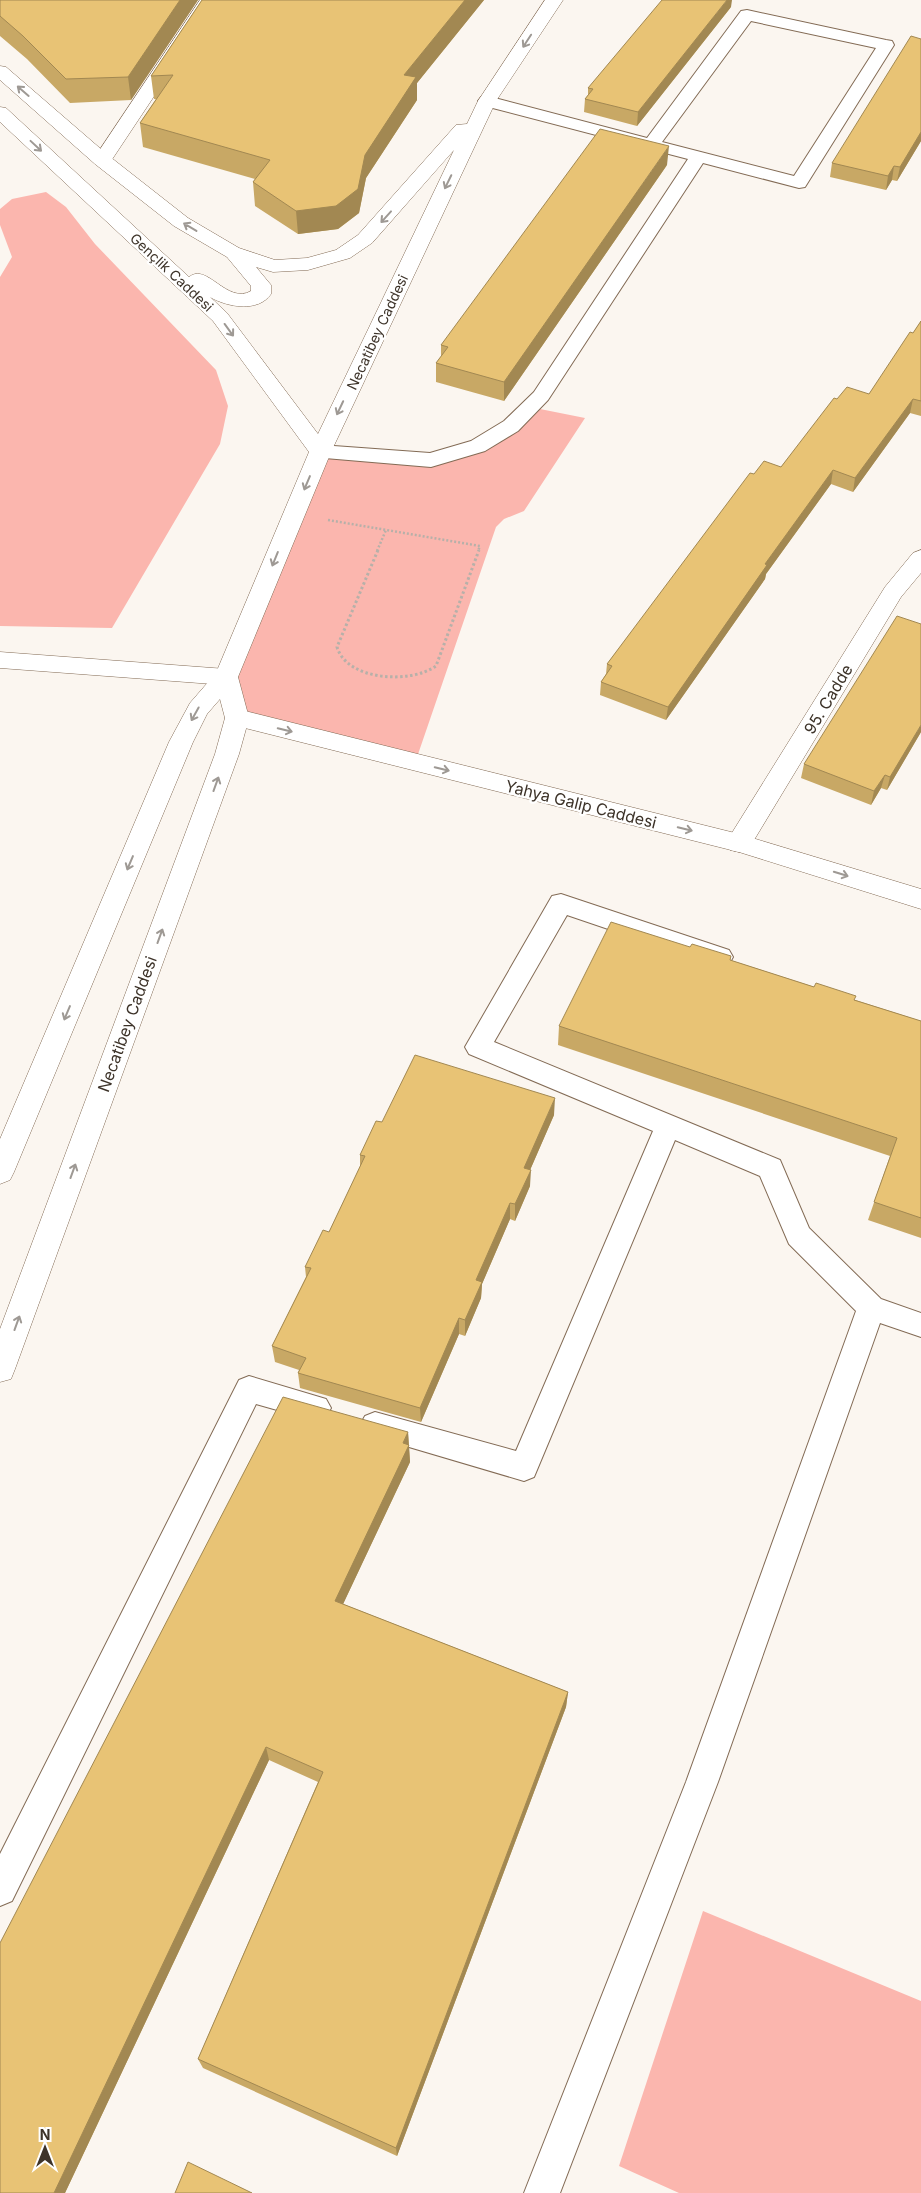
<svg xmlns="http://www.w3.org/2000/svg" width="921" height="2193" font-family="Inter,sans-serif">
<rect width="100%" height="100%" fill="#fbf6f0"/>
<path fill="#fbb6ae" d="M46 192 66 207 95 244 216 370 228 406 220 444 112 628 0 626V277L12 257 0 225V209L12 199Z
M530 407 585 418 524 511 504 519 496 527 415 763 237 718 226 677 320 452 431 460 478 446Z
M703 1911 921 2001V2193H679L619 2166Z"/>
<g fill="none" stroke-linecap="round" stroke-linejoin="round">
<defs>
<path id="service" d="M747 10 886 40 892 41 894 45 805 187 799 188 703 163 548 400 518 431 485 451 431 467 313 457 310 452 313 447 320 445 430 453 471 441 504 421 534 392 688 159 481 105 478 101 481 97 487 96 647 138 741 11ZM751 21 876 48 794 176 662 142Z
M561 894 729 950 733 957 729 964 720 967 567 915 494 1042 780 1160 809 1228 881 1299 921 1313V1337L880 1323 718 1782 560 2193H524L686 1782 856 1311 789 1244 760 1176 675 1140 534 1477 524 1481 365 1434 360 1425 365 1416 375 1412 516 1451 653 1131 469 1054 465 1047 552 896Z
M249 1376 326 1399 331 1408 326 1417 316 1421 256 1404 12 1901 0 1906V1854L239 1380Z"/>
<path id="minor" d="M200 0H218L109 164 102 166 95 164 93 160Z
M921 550V573L901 597 748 850 739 852 730 850 726 843 730 836 885 587 913 553Z
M0 652 226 669 234 671 238 677 234 683 226 685 0 668Z"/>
<path id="tertiary" d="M237 709 739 834 921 889V909L739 852 229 724 225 718 229 712Z"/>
<path id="secondary" d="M545 0H563L496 101 331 452 238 677 249 718 239 754 15 1369 11 1379 0 1382V1329L215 754 225 718 220 699 207 714 193 742 14 1172 10 1180 0 1184V1139L169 742 190 703 216 673 309 452 213 321 0 122V107L6 108 189 277C207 262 227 305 251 291V286L227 257 174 226 95 164 0 80V66L6 67 109 156 188 218 239 248 275 260 307 258 336 250 358 235 456 125 467 124 478 101ZM454 150 318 434 227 313 210 297C227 307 258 313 271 294V285L256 267 273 272 308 270 350 258 372 243Z"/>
</defs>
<use href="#service" stroke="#836b55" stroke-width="2"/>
<use href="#minor" stroke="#836b55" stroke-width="1"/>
<use href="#tertiary" stroke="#836b55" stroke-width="1"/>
<use href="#secondary" stroke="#836b55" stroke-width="1"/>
<path stroke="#b7b0a9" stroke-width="2.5" stroke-dasharray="2 2" stroke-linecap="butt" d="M328 520 480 546 478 551
M377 551 386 530"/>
<path stroke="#b7b0a9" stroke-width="3" stroke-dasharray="2.5 2.5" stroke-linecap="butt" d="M378 550 337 647C347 681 411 684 436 666L479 550"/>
<use href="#service" fill="#fff" fill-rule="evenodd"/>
<use href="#minor" fill="#fff" fill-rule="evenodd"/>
<use href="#tertiary" fill="#fff" fill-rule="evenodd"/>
<use href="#secondary" fill="#fff" fill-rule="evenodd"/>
</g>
<path fill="#c8a865" d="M0 0H198L131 100 70 103 27 59 0 36Z
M202 0H484L417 83V100L366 178 359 213 338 229 298 234 255 206 253 182 255 179 143 147 140 123 156 99H154L151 76Z
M731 7 637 126 584 112 585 99 588 95V88Z
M921 39V141L897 181 892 180 886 190 830 177 832 163Z
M667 165 504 401 436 382V363L441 357V345Z
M921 321V416L910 413 853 492 831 484 766 574 765 579 666 720 600 695 601 682 606 674 607 664 754 474 781 467 837 399 869 394 913 333Z
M921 732 887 790 881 788 871 805 801 778 804 764Z
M690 947 731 956 730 960 921 1021V1238L868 1220 890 1156 558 1045 559 1026Z
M554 1115 530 1170V1186L515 1221 510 1219 482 1284 481 1298 465 1336 459 1334 421 1422 300 1388 298 1373 299 1370 275 1362 272 1346 306 1277 305 1267 329 1232 360 1167V1155L382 1122Z
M408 1432 410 1462 343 1604 568 1692 566 1707 397 2156 203 2068 198 2059 318 1782 269 1760 65 2193H0Z"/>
<path fill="#a28852" d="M180 0H198L131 100 128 77Z
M465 0H484L417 83V100L366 178 359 213 338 229 298 234 296 211 365 155 404 75Z
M727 0H732L731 7 637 126 638 112Z
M921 132V141L897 181 900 167Z
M669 146 667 165 504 401V382Z
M894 166 892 180 886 190 888 176Z
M913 399 910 413 853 492 855 478Z
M833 470 831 484 766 574 765 579 666 720 668 707 765 564Z
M921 725V732L887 790 890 777Z
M885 775 881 788 871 805 874 791Z
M555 1098 554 1115 524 1184V1168Z
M531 1170 530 1186 515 1221V1204Z
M510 1203V1219L482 1284 481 1298 465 1336V1320L476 1280Z
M459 1318V1334L421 1422 420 1408Z
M408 1432 410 1462 337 1617 335 1601Z
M568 1692 566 1707 397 2156 396 2148Z
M266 1747 269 1760 65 2193H54Z"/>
<path fill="#e8c375" stroke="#a28852" d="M0 0H180L128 77 66 79 23 36 0 16Z
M202 0H465L404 75 416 77 365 155 358 189 336 206 296 211 253 182 270 160 140 123 173 75 151 76Z
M662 0H727L638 112 585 99 593 89 588 88Z
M911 36 921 39V132L900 167 894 166 888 176 832 163Z
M600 129 669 146 504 382 436 363 448 347 441 345Z
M921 321V401L913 399 855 478 833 470 765 564 767 565 668 707 601 682 612 666 607 664 750 473 754 474 764 461 781 467 834 398 837 399 847 387 869 394 910 332 913 333Z
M897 616 921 624V725L890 777 885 775 874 791 804 764Z
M611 922 690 947 692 944 731 956 730 960 814 987 816 983 856 996 854 1000 921 1021V1218L874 1202 897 1138 559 1026Z
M415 1055 555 1098 524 1168 531 1170 515 1204 510 1203 476 1280 482 1282 465 1320 459 1318 420 1408 298 1373 306 1358 272 1346 311 1268 305 1267 323 1230 329 1232 365 1156 360 1155 376 1121 382 1122Z
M283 1397 408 1432 403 1443 409 1445 335 1601 568 1692 396 2148 198 2059 323 1772 266 1747 54 2193H0V1943Z
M188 2162 252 2193H175Z"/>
<defs><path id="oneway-shaft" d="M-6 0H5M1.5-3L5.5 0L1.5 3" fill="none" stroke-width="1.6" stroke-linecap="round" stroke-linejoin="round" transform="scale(1.25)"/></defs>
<g stroke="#9e9994">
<use href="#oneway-shaft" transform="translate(527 41) rotate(123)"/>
<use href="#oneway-shaft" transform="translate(23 91) rotate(-139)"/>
<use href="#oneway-shaft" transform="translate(36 146) rotate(43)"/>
<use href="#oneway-shaft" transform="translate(448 182) rotate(116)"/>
<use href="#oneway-shaft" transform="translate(386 217) rotate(132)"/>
<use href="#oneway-shaft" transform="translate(190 227) rotate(-149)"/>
<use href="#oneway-shaft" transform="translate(229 330) rotate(54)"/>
<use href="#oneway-shaft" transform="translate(340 408) rotate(115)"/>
<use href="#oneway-shaft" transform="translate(307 483) rotate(113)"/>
<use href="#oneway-shaft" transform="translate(275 559) rotate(112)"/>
<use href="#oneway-shaft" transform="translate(195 714) rotate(119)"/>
<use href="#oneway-shaft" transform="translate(285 730) rotate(14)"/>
<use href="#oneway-shaft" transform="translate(442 769) rotate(14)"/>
<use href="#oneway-shaft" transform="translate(216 784) rotate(-70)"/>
<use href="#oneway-shaft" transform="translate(685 829) rotate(14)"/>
<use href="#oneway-shaft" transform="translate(130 863) rotate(113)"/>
<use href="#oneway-shaft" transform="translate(841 874) rotate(17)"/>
<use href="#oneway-shaft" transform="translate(160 936) rotate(-70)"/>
<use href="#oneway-shaft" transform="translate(67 1013) rotate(113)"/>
<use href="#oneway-shaft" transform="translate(73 1171) rotate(-70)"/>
<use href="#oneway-shaft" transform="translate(17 1323) rotate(-70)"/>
</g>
<g text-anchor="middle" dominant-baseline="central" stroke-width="4.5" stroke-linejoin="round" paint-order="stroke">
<g font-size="14" fill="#3d3329" stroke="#fff">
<text transform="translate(172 272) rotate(43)">Gençlik Caddesi</text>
<text transform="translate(377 332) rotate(-65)">Necatibey Caddesi</text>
</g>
<g font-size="16" fill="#3d3329" stroke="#fff">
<text transform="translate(828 699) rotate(-59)">95. Cadde</text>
<text transform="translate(581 804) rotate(14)">Yahya Galip Caddesi</text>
<text transform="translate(127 1024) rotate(-70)">Necatibey Caddesi</text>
</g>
</g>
<g transform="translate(45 2148)" stroke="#ffffff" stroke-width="4" paint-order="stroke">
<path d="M0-4L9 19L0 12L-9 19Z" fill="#3d3329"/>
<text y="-8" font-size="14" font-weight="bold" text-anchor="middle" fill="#3d3329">N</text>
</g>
</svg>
